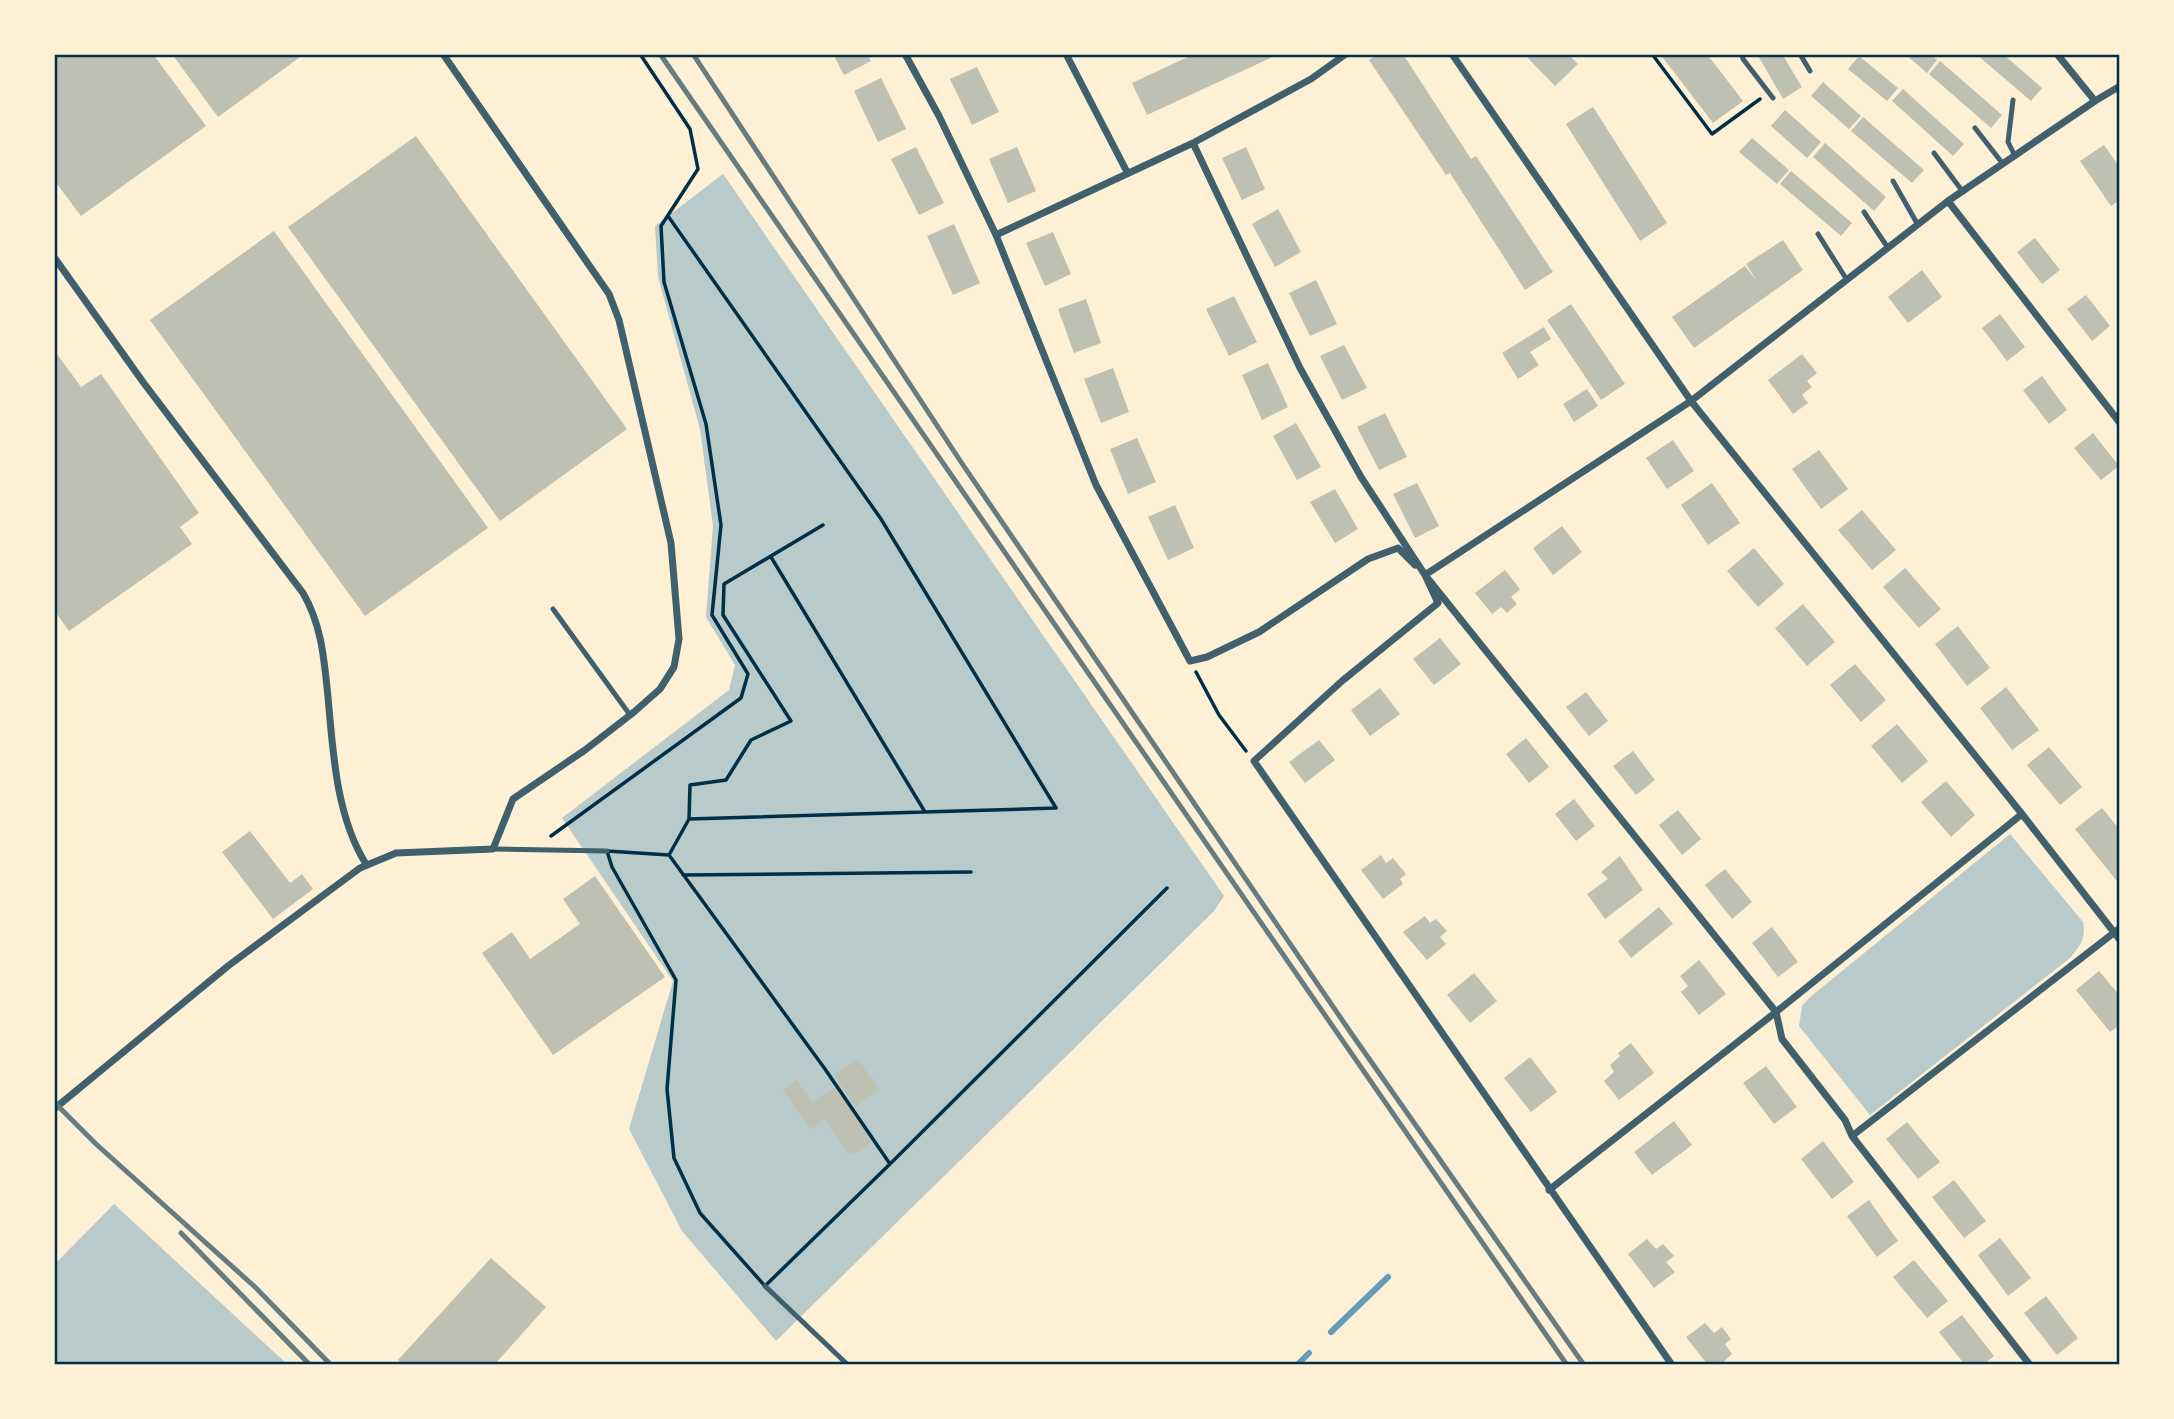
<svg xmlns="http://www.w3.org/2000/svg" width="2174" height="1419" font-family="'Space Grotesk',sans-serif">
<rect width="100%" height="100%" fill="#fdf0d5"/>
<path fill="#b9caca" d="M723 174 1224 896 1214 911 776 1341 682 1231 629 1129 673 981 562 818 729 690 735 665 706 617 713 526 700 429 658 277 655 226Z
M2010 834 2083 922C2086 938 2081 945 2070 958L1870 1115 1799 1026 1802 1006 1809 998Z
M114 1204 288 1365H54V1265Z"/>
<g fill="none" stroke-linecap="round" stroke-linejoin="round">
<path stroke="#669bbc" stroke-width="6" d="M1331 1332 1388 1277
M1297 1365 1309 1353"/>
</g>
<path fill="#bec0b2" d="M54 54H153L206 126 81 216 54 180Z
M172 54H304L218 117Z
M833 54H867L871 61 844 75Z
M1194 54H1279L1147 115 1132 83Z
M1377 54H1403L1471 159 1476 156 1553 272 1525 290 1450 173 1446 175 1369 60Z
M1524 54H1568L1578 64 1555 86Z
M1660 54H1707L1743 101 1713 123Z
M1757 54H1782L1802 87 1783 99Z
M1905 54H1930L1937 60 1927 73Z
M1976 54H2003L2042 88 2031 101Z
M1859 56 1898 88 1887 101 1848 69Z
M1940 61 2002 115 1991 128 1929 74Z
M977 67 999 112 972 125 950 79Z
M881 78 906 129 878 142 854 91Z
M1823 82 1861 116 1849 129 1811 96Z
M1903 89 1964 144 1953 156 1892 101Z
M1593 107 1667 223 1640 241 1566 124Z
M1785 110 1821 142 1807 158 1771 126Z
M1863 117 1924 170 1912 183 1851 131Z
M416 136 627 429 500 521 288 227Z
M1752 138 1789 170 1777 184 1739 152Z
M1825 143 1886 197 1874 211 1813 157Z
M2104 145 2120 168V200L2111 206 2080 161Z
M916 147 944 203 919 215 891 159Z
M1017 147 1036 191 1008 203 989 159Z
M1246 147 1265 189 1242 200 1222 158Z
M1791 171 1852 223 1841 236 1780 184Z
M1278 209 1301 252 1275 267 1252 224Z
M954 224 980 283 953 295 927 236Z
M274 231 488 528 365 616 150 320Z
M1053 232 1071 274 1045 286 1026 243Z
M2035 238 2060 270 2042 284 2017 252Z
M1783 240 1803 270 1694 348 1672 317 1745 266 1757 281 1746 264Z
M1922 270 1942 297 1908 323 1888 297Z
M1316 280 1337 324 1310 336 1289 293Z
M2086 295 2110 326 2092 341 2067 309Z
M1234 296 1257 342 1229 356 1206 309Z
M1086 299 1101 343 1074 353 1058 309Z
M1571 304 1625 384 1601 400 1547 320Z
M2000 314 2025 347 2007 361 1982 328Z
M1544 327 1551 339 1530 352 1539 365 1518 379 1502 353Z
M1344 345 1367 388 1342 400 1320 356Z
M54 350 81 387 101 374 199 513 180 527 192 544 69 631 54 610Z
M1802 354 1817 373 1807 381 1812 387 1802 395 1808 403 1793 414 1768 380Z
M1268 363 1288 407 1262 420 1242 375Z
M1113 368 1129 412 1101 423 1084 379Z
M2042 376 2067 410 2049 424 2023 390Z
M1587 389 1598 406 1574 422 1563 404Z
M1385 413 1407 457 1379 470 1357 427Z
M1296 423 1321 467 1297 480 1273 436Z
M2093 433 2119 466 2101 480 2074 448Z
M1137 438 1156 482 1128 494 1110 449Z
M1673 440 1694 471 1667 489 1646 458Z
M1819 450 1848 489 1821 509 1792 469Z
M1417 483 1439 526 1415 538 1393 494Z
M1712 483 1740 523 1708 545 1681 505Z
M1335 489 1358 529 1335 543 1310 502Z
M1175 505 1194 548 1168 560 1148 517Z
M1862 510 1896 550 1872 570 1838 530Z
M1562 526 1582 552 1553 575 1533 548Z
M1754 548 1784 584 1758 607 1727 571Z
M1905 568 1941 609 1919 628 1883 587Z
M1505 570 1520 589 1511 597 1517 604 1507 613 1501 607 1492 614 1475 593Z
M1803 604 1835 642 1807 666 1775 628Z
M1958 626 1990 668 1967 686 1935 644Z
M1440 638 1461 664 1434 685 1413 659Z
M1855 664 1886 700 1861 722 1830 685Z
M2006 687 2039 730 2012 750 1980 708Z
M1380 688 1400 714 1370 736 1351 710Z
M1586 692 1608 721 1589 736 1566 707Z
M1897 724 1928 761 1902 783 1871 746Z
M1526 738 1549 767 1529 783 1506 754Z
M1319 740 1335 760 1305 783 1289 762Z
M2049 747 2082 787 2060 805 2027 765Z
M1633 751 1655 780 1636 795 1613 766Z
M1946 781 1975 815 1951 837 1921 802Z
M1574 799 1595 826 1576 841 1555 814Z
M2102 808 2120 830V885L2075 829Z
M1678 810 1701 839 1682 855 1659 825Z
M250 831 290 883 302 874 313 889 273 919 222 852Z
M1381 855 1386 863 1393 858 1406 874 1400 879 1403 884 1383 899 1361 870Z
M1620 856 1643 890 1605 919 1587 894 1608 879 1601 872Z
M1725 869 1752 902 1732 919 1705 885Z
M595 876 665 977 553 1055 482 953 512 932 530 959 580 924 563 899Z
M1659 907 1673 924 1631 958 1618 941Z
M1425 916 1430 923 1436 919 1447 931 1440 937 1446 944 1427 960 1403 932Z
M1772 927 1798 962 1778 977 1752 943Z
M1699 960 1726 994 1699 1015 1681 992 1688 986 1680 976Z
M2099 971 2120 996V1025L2110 1032 2076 990Z
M1474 973 1497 1001 1470 1023 1447 995Z
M1631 1043 1654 1073 1619 1100 1604 1081 1614 1072 1610 1065 1620 1056 1618 1053Z
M1530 1057 1557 1092 1531 1112 1504 1078Z
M858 1059 879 1090 855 1106 834 1075Z
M1766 1066 1797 1107 1774 1124 1743 1083Z
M797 1080 812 1102 835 1087 872 1142 850 1156 825 1119 810 1129 783 1090Z
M1674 1121 1692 1145 1652 1175 1634 1152Z
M1907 1122 1940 1162 1918 1179 1886 1139Z
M1823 1141 1854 1182 1832 1199 1801 1159Z
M1954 1180 1986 1221 1964 1238 1932 1197Z
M1869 1200 1898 1241 1877 1257 1847 1216Z
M2000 1238 2031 1278 2008 1296 1978 1255Z
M1647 1239 1656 1249 1663 1244 1674 1256 1666 1262 1675 1272 1654 1288 1628 1254Z
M491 1258 546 1307 494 1365H403L398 1360Z
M1914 1260 1948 1301 1927 1318 1893 1277Z
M2046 1296 2078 1338 2057 1355 2024 1313Z
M1962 1315 1994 1356 1983 1365H1965L1939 1332Z
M1705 1323 1714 1333 1722 1327 1731 1339 1725 1344 1732 1354 1720 1365H1708L1686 1337Z"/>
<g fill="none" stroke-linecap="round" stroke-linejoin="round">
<path stroke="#003049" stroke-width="3.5" d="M1652 54 1712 134 1760 99
M668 216 881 519 1056 808 689 819 669 855
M771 557 925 812
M1196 672 1219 715 1246 751
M689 819 690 785 726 780 751 740 791 721 723 615 724 584 823 525
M551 836 741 698 748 674 712 615 721 525 706 424 664 282 661 226 698 169 690 129 640 54
M607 851 669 855 825 1069 890 1164 765 1286 700 1213 674 1158 667 1089 676 980 612 867Z
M683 875 971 872
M891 1163 1167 888"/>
<path stroke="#3f606c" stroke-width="5" d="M1742 54 1743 59 1773 98
M1800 54 1810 71
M2013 100 2008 142 2015 156
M1975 128 2003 164
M1934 153 1963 192
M1893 181 1918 225
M1864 212 1888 248
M1818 234 1847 280
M553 609 630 715
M493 849 607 851
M765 1286 848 1365"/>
<path stroke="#3f606c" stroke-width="7" d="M905 54 939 116 996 235 1096 485 1190 661 1207 657 1259 632 1368 559 1398 548 1415 565
M1066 54 1127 172
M1452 54 1691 401 2022 814 2120 940
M2057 54 2095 101
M1193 143 1300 368 1361 477 1425 575 1776 1012 1782 1039 1845 1120 1852 1136 2030 1365
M1948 201 2120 423
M996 235 1193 143 1311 79 1346 54
M54 257 143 382 303 593C322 626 324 659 328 697 333 752 336 816 366 864
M54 1109 228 966 360 868 396 853 493 849 513 799 585 750 634 712 660 689 674 667 679 639 671 543 619 320 609 294 443 54
M1852 1136 2120 928
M1549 1190 1776 1012 2022 814
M1672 1365 1254 761 1342 681 1438 603 1425 575 1691 401 1948 201 2095 101 2120 86"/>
<path stroke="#657d81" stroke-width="5" d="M660 54 1567 1365
M693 54 961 462 1351 1033 1584 1365
M54 1102 96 1144 255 1287 331 1365
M181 1233 310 1365"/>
</g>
<rect width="2174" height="1419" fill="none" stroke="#fdf0d5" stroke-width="112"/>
<rect x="56" y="56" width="2062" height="1307" fill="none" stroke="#003049" stroke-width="2.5"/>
</svg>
